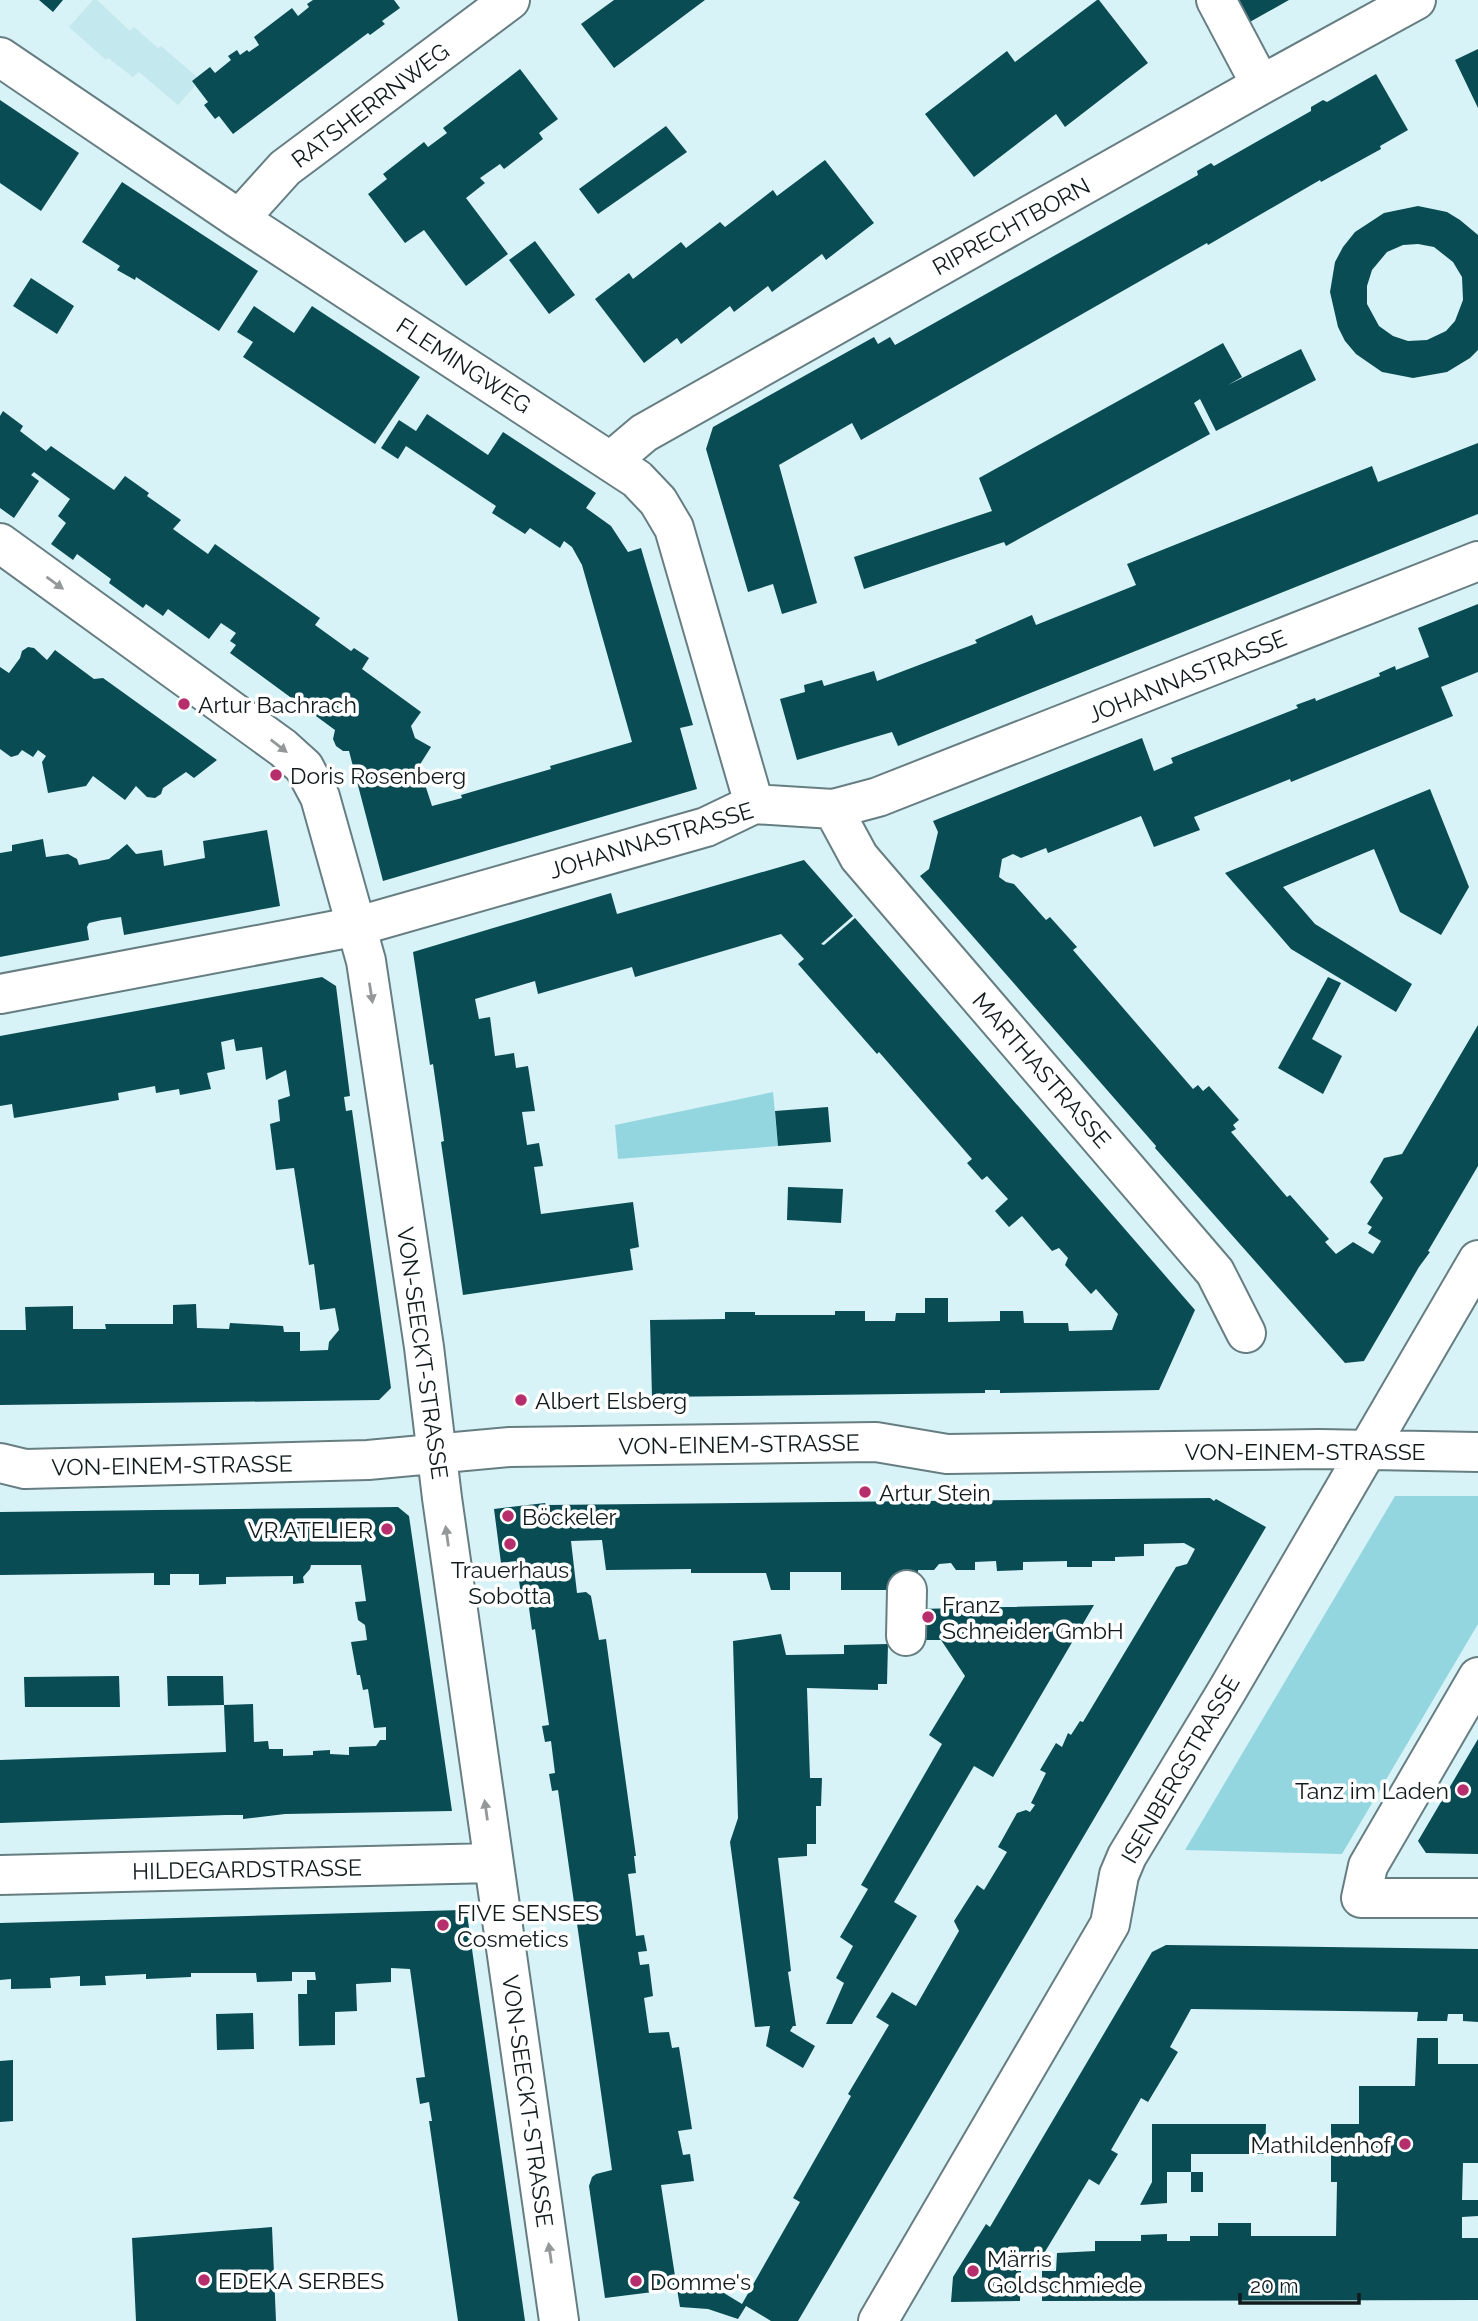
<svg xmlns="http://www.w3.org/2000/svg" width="1478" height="2321" font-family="Raleway,sans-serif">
<rect width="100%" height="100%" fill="#d8f3f7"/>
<path fill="#c3e8ee" d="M93 0H97L130 31 134 27 158 48 161 46 197 77 192 81 195 86 178 105 139 72 133 77 108 58 106 60 69 27Z"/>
<path fill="#94d6e0" d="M773 1092 778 1146 618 1159 615 1125Z
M1395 1496H1478V1624L1342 1854 1185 1850Z"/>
<path fill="#094c54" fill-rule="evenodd" d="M39 0H63L53 12Z
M313 0H394L400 8 382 21 385 24 370 35 368 33 233 134 219 116 215 119 204 105 208 102 192 81 210 67 215 73 231 60 228 56 237 50 240 55 247 50 249 52 259 45 254 37 292 8 298 16 309 7 307 4Z
M614 0H705L614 68 581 24Z
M1097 0H1099L1148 63 1065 127 1056 114 974 177 925 114 1007 51 1015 62Z
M1235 0H1289L1248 23Z
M1478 49V108L1455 60Z
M520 69 558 119 539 133 543 139 504 169 500 164 480 178 485 183 466 198 508 254 466 286 424 230 405 243 368 194 387 179 383 174 424 142 428 147 447 133 443 128Z
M1376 74 1408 130 1380 146 1381 149 1321 182 1320 180 1208 245 1207 243 1177 260 861 440 852 423 779 465 817 603 782 614 773 584 748 592 706 449 713 427 874 337 878 344 890 337 895 345 913 335 1198 175 1197 171 1211 163 1214 166 1311 111V107L1323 100 1327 102Z
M0 100 79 153 41 211 0 183Z
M666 126 687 152 598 214 579 189Z
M825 160 874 223 826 260 822 254 772 292 768 286 734 312 730 306 681 344 677 338 644 363 595 299 629 273 633 279 681 242 686 248 720 222 725 227 773 190 777 196Z
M122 182 258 271 219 331 136 277 135 280 117 270 120 266 82 242Z
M1418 206 1447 212 1460 220 1478 235V350L1470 358 1447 372 1413 378 1382 372 1356 354 1345 341 1338 327 1330 292 1335 262 1343 247 1355 232 1384 213ZM1418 244 1434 247 1453 262 1462 277 1463 300 1455 321 1446 331 1427 340 1408 341 1393 336 1379 326 1367 304V286L1372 270 1387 252 1403 245Z
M535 241 575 295 549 314 509 260Z
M31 278 74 306 57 334 13 306Z
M254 306 294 333 312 306 420 377 375 444 243 357 253 342 237 332Z
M1223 343 1242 377 1228 385 1301 349 1316 380 1216 431 1200 399 1194 403 1210 434 1006 546 1004 542 864 589 854 557 992 511 979 478Z
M3 411 23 426 20 431 46 451 51 446 114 490 125 476 149 493 147 496 181 520 173 529 208 554 215 544 320 618 315 625 351 651 354 648 369 658 362 669 421 712 411 726 415 738 431 747 419 766 432 806 462 798 461 795 551 769 550 766 632 742 582 565 572 547 564 541 560 548 530 528 525 534 492 513 496 506 406 446 398 459 381 448 399 420 416 431 427 414 488 455 503 432 596 493 586 508 611 526 628 552 641 548 693 725 680 728 697 789 383 881 349 751H343L336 746 333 739 335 730 230 653 236 645 230 641 236 633 221 623 209 639 168 609 163 616 146 604 143 608 109 583 111 579 77 554 73 560 51 544 66 523 58 516 70 499 34 472 31 475 39 481 14 518 0 508V416Z
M1478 443V514L898 746 892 732 797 760 780 699 805 692 804 685 822 680 824 686 874 671 877 681 977 643 975 640 1032 615 1036 625 1136 585 1127 564 1372 466 1378 482Z
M1478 604V672L1441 687 1453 716 1291 782 1290 779 1194 817 1200 830 1154 847 1141 816 1048 853 1046 848 1021 858 1013 854 1002 859 999 877 1006 882 1014 884 1046 920 1050 917 1077 947 1073 950 1193 1089 1198 1085 1203 1091 1209 1086 1239 1120 1233 1125 1236 1129 1231 1132 1287 1197 1290 1195 1329 1239 1325 1242 1336 1254 1353 1242 1373 1254 1381 1241 1368 1233 1372 1227 1367 1224 1383 1198 1370 1182 1384 1158 1402 1154 1478 1025V1166L1428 1251 1430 1252 1419 1267 1364 1361 1345 1363 1155 1148 1156 1146 920 876 929 869 938 832 933 821 1142 738 1154 771 1173 763 1171 758 1298 708 1296 705 1315 698 1316 701 1380 676 1379 673 1395 666 1396 670 1429 657 1418 628Z
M28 647 34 648 47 660 55 650 94 679 103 678 217 760 194 778 186 772 163 788 161 794 155 798 147 797 136 786 125 800 93 776 86 786 48 793 42 762 46 756 38 750 33 757 22 750 18 755 11 757 0 749V667L9 673 20 658 22 651Z
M1430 789 1469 887 1441 935 1400 912 1374 849 1283 887 1315 924 1412 984 1396 1012 1291 949 1225 873Z
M267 830 280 906 124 935 121 917 102 920 89 923 87 927 89 940 0 957V853L12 851V845L43 839 46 857 68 854 77 859 79 865 109 859 127 844 136 854 162 850 164 866 205 858 203 841Z
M804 860 853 916 821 944 824 945 855 918 1195 1310 1159 1390 1000 1393V1390H985V1393L652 1397 650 1320 725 1319V1312H755V1315H835V1311H865V1321H895L896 1313H925V1298H948V1322L1000 1321V1311H1023L1024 1323H1068L1069 1331 1112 1330 1118 1314 1096 1289 1091 1294 1065 1265 1068 1258 1059 1248 1052 1251 1022 1216 1009 1227 995 1211 1008 1199 987 1176 982 1180 967 1163 972 1159 879 1052 877 1054 798 964 804 959 781 934 635 977 632 967 538 994 535 981 475 999 479 1019 490 1017 495 1056 514 1053 516 1068 528 1066 535 1111 522 1112 527 1145 539 1143 543 1166 534 1167 541 1214 633 1202 639 1247 630 1249 633 1270 463 1295 441 1142 444 1141 441 1119 433 1064 430 1065 413 952 611 893 617 914Z
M322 977 336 986 350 1096 344 1097 346 1111 352 1110 391 1388 379 1400 0 1405V1330H26L25 1307 73 1306V1329H106L105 1324H173V1305L196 1304 197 1328 229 1329 230 1323 283 1326 284 1332H300V1351L328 1350 329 1342 339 1330 335 1308 320 1310 314 1264 309 1265 294 1168 276 1170 270 1124 280 1121 278 1100 290 1096 286 1070 266 1080 262 1047 236 1051 234 1039 221 1042 225 1069 207 1073 211 1089 180 1095 179 1089 156 1093 155 1086 118 1093 119 1100 14 1118 12 1104 0 1106V1036Z
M1328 977 1341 983 1312 1039 1342 1056 1323 1094 1278 1068Z
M828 1107 831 1142 778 1146 775 1111Z
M788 1187 843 1189 841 1223 787 1220Z
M1210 1498 1214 1501 1216 1499 1266 1527 798 2321H771L746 2306 738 2319 708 2309 680 2307 677 2289 714 2284V2287L742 2304 800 2202 793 2198 851 2096 848 2094 889 2025 876 2017 892 1992 916 2006 959 1931 954 1921 977 1885 984 1890 1007 1852 998 1847 1017 1813 1026 1810 1030 1812 1035 1805 1031 1803 1046 1773 1040 1770 1056 1743 1062 1747 1068 1733 1071 1735 1080 1721 1083 1722 1176 1567 1187 1564 1195 1549 1184 1543 1144 1544V1556L1115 1557V1561H1092V1567H1067V1561L1023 1562V1570L997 1571 996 1561 975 1562V1570H956L951 1563 939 1564 934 1570H918V1590H841V1572H790V1590H771L766 1573H691V1569L606 1570 602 1540 571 1541 577 1593 586 1592 591 1596 599 1640 606 1639 636 1856H634L636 1873 628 1874 632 1904 636 1936 644 1935 647 1951 638 1952 640 1965 649 1964 653 1996 644 1998 649 2033 669 2032 672 2048 679 2047 692 2129 678 2131 683 2155 690 2154 694 2181 661 2185 677 2289 605 2298 589 2186 592 2177 596 2174 612 2170 558 1790 552 1791 549 1774 555 1773 551 1741 545 1742 542 1726 549 1725 535 1629 532 1630 527 1593 521 1594 516 1561 501 1563 494 1509 545 1503 546 1505Z
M398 1507 409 1516 452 1811 285 1814 243 1819V1815H226L0 1823V1760L226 1752 224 1705 168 1706 167 1676H223L224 1705 253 1704 254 1742 268 1741 269 1749H283V1756L313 1755V1751L330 1750V1754L349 1755V1747L376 1746 380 1740H386V1727L374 1728 368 1689 363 1690 360 1675H357L351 1642 367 1640 365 1625 358 1620 355 1602 366 1601 361 1565H311L310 1569 303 1577 304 1583 293 1584V1576L226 1577V1584L199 1585V1574H170V1585H154V1573L0 1575V1512Z
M1094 1605 993 1777 974 1766 894 1902 917 1916 852 2024H826L844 1983 836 1978 853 1946 840 1937 868 1889 861 1885 942 1744 929 1735 965 1676 941 1640H919L918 1609Z
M781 1634 786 1655 844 1654V1645L888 1644 887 1684H878V1690L807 1688 810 1778H822L821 1806H816V1844H807V1856L778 1858 791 1971 788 1972 796 2026H793L790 2031 815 2046 803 2068 766 2046 770 2026 755 2027 730 1842 738 1818 733 1641Z
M119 1676 120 1707H25L24 1677Z
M1478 1739V1854L1426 1853 1418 1841Z
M462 1910 467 1914 525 2321H458L429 2121H432L429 2102 420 2104 416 2078 425 2077 410 1969 391 1968V1982L356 1984 357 2011 335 2012V2045L299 2046 298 1994H307V1980H316L315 1972H292V1981L257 1982 256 1973H191V1977L146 1979V1974L105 1976 106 1985 80 1986V1976L50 1978 51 1988 11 1989V1979L0 1980V1923Z
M1166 1945 1478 1949V2022L1463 2021V2014H1448L1447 2021H1417L1418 2012 1191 2009 1170 2047 1178 2052 1148 2102 1141 2098 1111 2150 1118 2154 1099 2185 1089 2179 1043 2255 1025 2253 1016 2268V2271H1021L1020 2301 951 2302 953 2277 986 2224 990 2227 1152 1952Z
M253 2013 254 2049 217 2050 216 2014Z
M1417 2038H1438V2064H1478V2163H1463L1462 2200H1478V2216L1462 2217V2238H1478V2300L1042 2301V2271H1056L1057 2253 1095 2251V2241H1141V2235L1167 2234V2241H1190V2236H1218V2223H1251V2236H1336L1337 2182H1331V2124H1359V2086H1415Z
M13 2060V2121L0 2122V2061Z
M1152 2124H1266L1265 2154H1191V2172H1167V2203L1140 2205 1152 2182Z
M1191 2172H1203V2192H1191Z
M272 2227 276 2321H136L132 2238Z"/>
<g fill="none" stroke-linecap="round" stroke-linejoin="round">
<defs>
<path id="minor" d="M1216 0 1261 85
M0 57 239 219 637 479 658 501 674 528 754 804
M239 219 285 168 510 0
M611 461 644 433 1261 85 1416 0
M0 543 283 748 304 767 320 797 366 961 424 1347 442 1498 559 2321
M833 809 859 857 1215 1272 1246 1333
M0 994 358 926 706 827 754 804 833 809 878 797 1478 561
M0 1463 25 1469 368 1460 510 1447 876 1442 947 1454 1319 1449 1478 1452
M906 1636 907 1590
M1478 1677 1368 1866 1361 1898H1478
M0 1875 493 1863
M878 2321 1110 1924 1119 1875 1127 1856 1228 1689 1478 1260"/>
</defs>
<use href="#minor" stroke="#667e82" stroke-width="42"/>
<use href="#minor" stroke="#fff" stroke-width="38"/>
</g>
<defs><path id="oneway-solid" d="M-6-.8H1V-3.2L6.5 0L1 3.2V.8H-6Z" transform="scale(1.75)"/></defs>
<g fill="#949899">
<use href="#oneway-solid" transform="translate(55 583) rotate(36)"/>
<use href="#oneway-solid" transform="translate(279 746) rotate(38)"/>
<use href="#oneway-solid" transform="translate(371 993) rotate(81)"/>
<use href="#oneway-solid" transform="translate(447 1536) rotate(-98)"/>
<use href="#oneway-solid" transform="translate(486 1810) rotate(-98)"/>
<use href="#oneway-solid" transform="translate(550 2253) rotate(-98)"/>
</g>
<g fill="#b72e6c" stroke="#fff" stroke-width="2.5">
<circle cx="184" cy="704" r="7"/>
<circle cx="276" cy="775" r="7"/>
<circle cx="521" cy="1400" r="7"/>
<circle cx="865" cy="1492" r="7"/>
<circle cx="508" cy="1516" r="7"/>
<circle cx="387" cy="1529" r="7"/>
<circle cx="510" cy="1544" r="7"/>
<circle cx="928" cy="1617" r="7"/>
<circle cx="1463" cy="1790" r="7"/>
<circle cx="443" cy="1925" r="7"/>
<circle cx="1405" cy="2144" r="7"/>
<circle cx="973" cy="2271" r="7"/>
<circle cx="204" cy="2280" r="7"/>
<circle cx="636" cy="2281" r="7"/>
</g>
<g text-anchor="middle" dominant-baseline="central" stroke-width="7" stroke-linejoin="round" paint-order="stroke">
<g font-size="23" fill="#111b1d" stroke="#fff">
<text transform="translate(370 105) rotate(-37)">RATSHERRNWEG</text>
<text transform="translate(1011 226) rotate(-29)">RIPRECHTBORN</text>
<text transform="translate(464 365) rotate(33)">FLEMINGWEG</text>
<text transform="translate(1187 676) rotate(-22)">JOHANNASTRASSE</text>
<text transform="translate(651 840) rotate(-17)">JOHANNASTRASSE</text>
<text transform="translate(1042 1070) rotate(49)">MARTHASTRASSE</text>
<text transform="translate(423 1353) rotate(82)">VON-SEECKT-STRASSE</text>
<text transform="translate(739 1444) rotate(-1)">VON-EINEM-STRASSE</text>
<text x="1305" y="1451">VON-EINEM-STRASSE</text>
<text transform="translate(172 1465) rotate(-1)">VON-EINEM-STRASSE</text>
<text transform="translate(1180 1769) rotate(-60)">ISENBERGSTRASSE</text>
<text transform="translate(247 1869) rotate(-1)">HILDEGARDSTRASSE</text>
<text transform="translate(528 2101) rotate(82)">VON-SEECKT-STRASSE</text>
</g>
<g font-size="23" fill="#111b1d" stroke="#fff" text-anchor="start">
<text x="198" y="704">Artur Bachrach</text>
<text x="290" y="775">Doris Rosenberg</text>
<text x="535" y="1400">Albert Elsberg</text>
<text x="879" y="1492">Artur Stein</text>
<text x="522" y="1516">Böckeler</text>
<text x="373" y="1529" text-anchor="end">VR.ATELIER</text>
<text x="510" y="1569" text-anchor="middle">Trauerhaus<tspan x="510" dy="26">Sobotta</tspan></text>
<text x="942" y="1604">Franz<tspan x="942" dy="26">Schneider GmbH</tspan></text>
<text x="1449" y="1790" text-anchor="end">Tanz im Laden</text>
<text x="457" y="1912">FIVE SENSES<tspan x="457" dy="26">Cosmetics</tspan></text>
<text x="1391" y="2144" text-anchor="end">Mathildenhof</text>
<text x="987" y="2258">Märris<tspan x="987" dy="26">Goldschmiede</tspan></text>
<text x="218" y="2280">EDEKA SERBES</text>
<text x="650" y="2281">Domme's</text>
</g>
</g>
<path d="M1240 2293v10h119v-10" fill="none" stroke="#111b1d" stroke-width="3.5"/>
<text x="1250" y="2293" font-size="21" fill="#111b1d" stroke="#ffffff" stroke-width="5" paint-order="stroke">20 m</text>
</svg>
